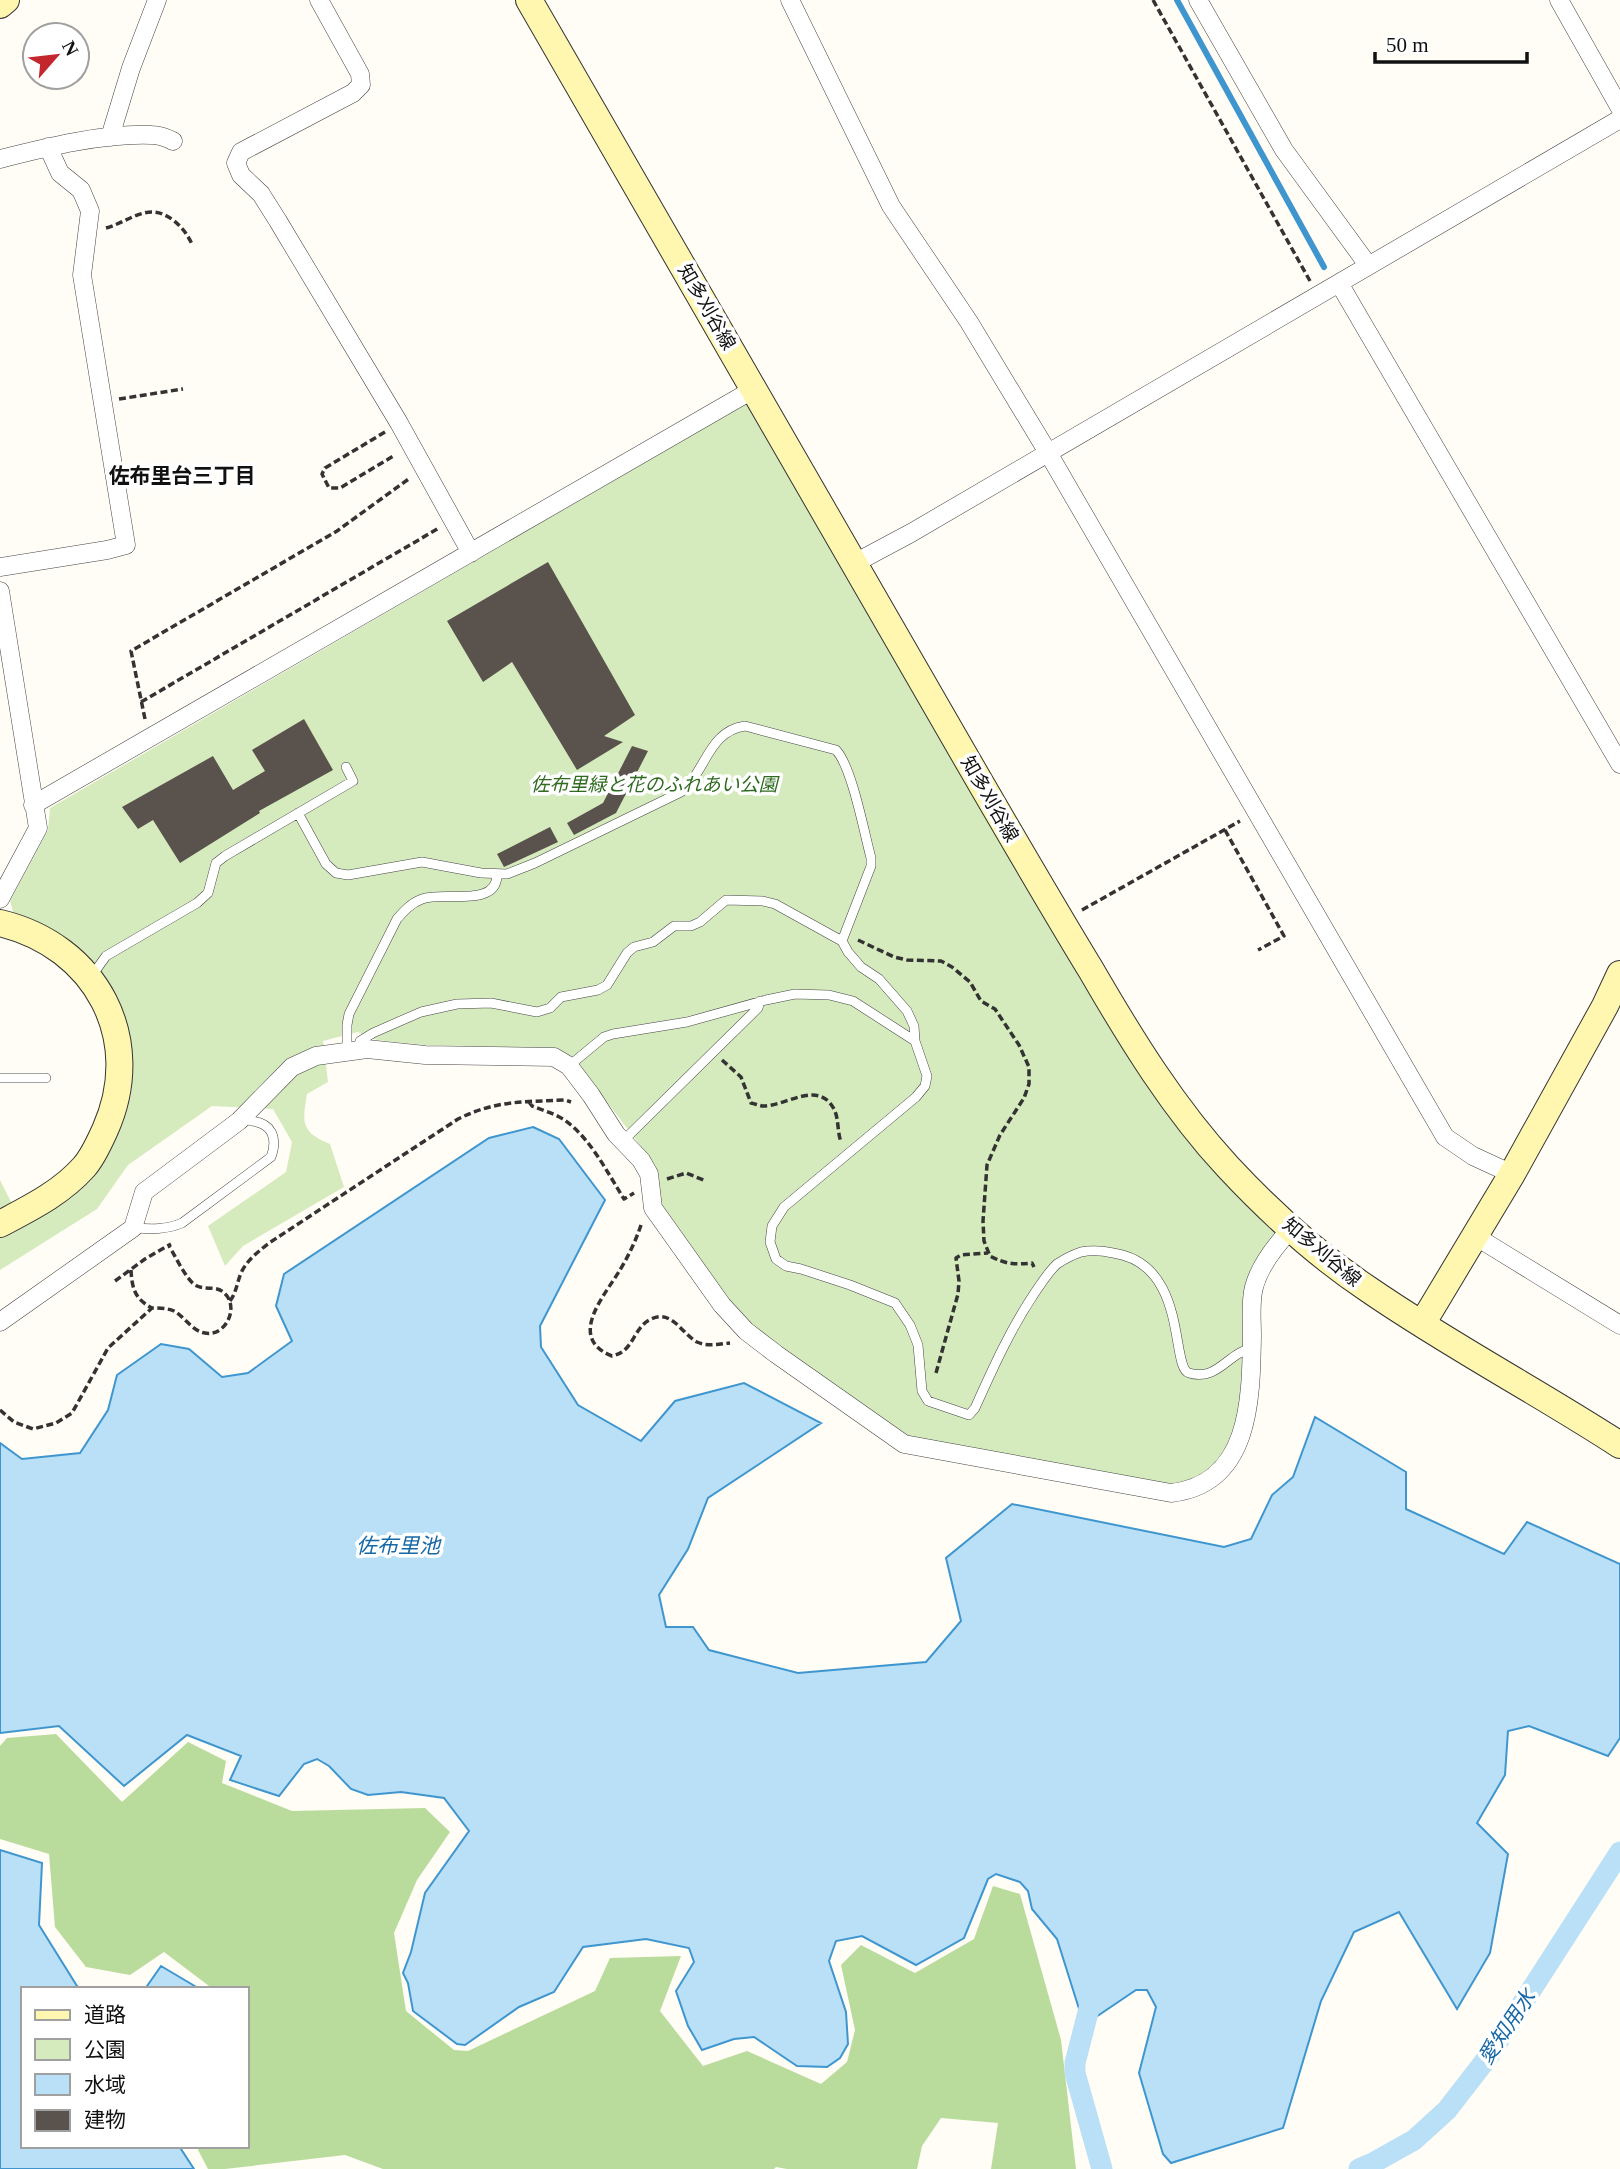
<svg xmlns="http://www.w3.org/2000/svg" width="1620" height="2169" font-family="'Times New Roman','Noto Sans JP',serif">
<rect width="100%" height="100%" fill="#fffdf5"/>
<path fill="#d5ebbd" d="M754 389 1128 1033 1291 1229 1254 1286 1251 1373 1228 1464 1185 1491 904 1444 746 1331 653 1208 649 1174 656 1166 581 1068 554 1048 423 1045 377 1040 357 1032 323 1041 328 1082 307 1094C302 1123 301 1132 330 1144L344 1187 243 1246 225 1266 208 1226 286 1172 292 1142 273 1109 212 1106 128 1165 97 1209 0 1270V1180L23 1226C44 1216 64 1205 82 1189 107 1167 129 1118 132 1085 136 1041 119 982 85 953 64 935 40 924 14 915L10 901 48 830 50 808 728 414Z"/>
<path fill="#b9dc9c" d="M56 1734 122 1802 188 1742 226 1761 222 1783 292 1811 425 1808 450 1832 417 1880 394 1933 406 2011 454 2050 468 2051 595 1991 610 1958 681 1956 660 2011 703 2066 747 2051 821 2084 847 2062 855 2030 841 1965 861 1945 915 1973 974 1939 993 1886 1020 1894 1061 2040 1076 2169H991L998 2123 941 2118 922 2146 917 2169H787L776 2167 774 2169H383L345 2155 225 2169H208L196 2146H247V1989H213L164 1952 130 1975 86 1967 55 1927 49 1854 0 1839V1746L7 1738Z"/>
<path fill="#b9e0f7" stroke="#3f96cf" stroke-width="2" d="M533 1127 559 1139 605 1200 540 1326 541 1347 578 1405 641 1441 675 1401 744 1383 821 1423 708 1498 688 1549 659 1595 666 1627H693L709 1650 798 1673 926 1662 961 1621 946 1558 1012 1504 1224 1547 1251 1539 1272 1495 1293 1477 1315 1417 1406 1472V1509L1504 1554 1527 1522 1620 1564V1738L1608 1756 1529 1726 1508 1731 1505 1775 1477 1823 1508 1854 1490 1953 1457 2009 1399 1912 1354 1932 1321 2001 1283 2128 1171 2163 1163 2154 1139 2073 1156 2007 1147 1990H1136L1096 2017 1080 2012 1057 1939 1032 1909 1028 1891 1020 1882 996 1874 988 1879 964 1938 916 1965 862 1936 836 1941 829 1961 846 2012 848 2044 840 2058 827 2067 797 2066 754 2037 734 2039 702 2050 688 2026 676 1991 694 1962 689 1948 646 1939 583 1947 554 1992 519 2007 465 2045 457 2044 413 2011 408 1983 403 1973 411 1952 425 1893 469 1831 444 1798 401 1792 368 1795 351 1789 329 1766 317 1759 304 1764 279 1796 230 1780 241 1756 187 1735 124 1786 59 1726 0 1733V1443L22 1459 80 1453 108 1410 117 1375 161 1344 189 1349 222 1377 248 1373 292 1341 276 1306 284 1274 489 1138Z
M0 1850 42 1863 39 1925 77 1986 82 1989H23V2146H179L194 2169H0Z
M161 1966 198 1988V1989H145Z"/>
<g fill="none" stroke-linecap="round" stroke-linejoin="round">
<path stroke="#3f96cf" stroke-width="6" d="M1177 0 1324 267"/>
<path stroke="#b9e0f7" stroke-width="21" d="M1094 1989 1075 2063V2073L1102 2169
M1359 2169 1373 2163 1414 2140 1447 2110 1488 2057 1620 1852"/>
</g>
<path fill="#5a524d" d="M548 562 635 715 604 736 623 742 577 770 512 662 483 682 447 621Z
M304 719 333 770 259 811 260 813 180 863 153 820 138 829 122 807 213 756 233 790 265 771 252 750Z
M632 746 648 751 616 813 574 835 567 823 603 803Z
M550 827 558 842 504 867 497 854Z"/>
<g fill="none" stroke-linecap="round" stroke-linejoin="round">
<defs>
<path id="lane" d="M298 813 326 864 336 873 348 875 422 862 481 873 507 874 535 863 681 792C706 772 708 731 745 726L836 750C852 767 864 832 871 858V866L842 941
M91 977 106 956 197 903 208 893 216 863 225 856 353 781 346 767
M358 1051 360 1041 373 1033 421 1012 457 1004 491 1003 537 1012 550 1008 561 997 598 990 607 985 627 953 634 947 653 942 674 926H691L700 922 726 900 763 901 775 904 842 941 848 952 861 967 879 979 907 1011 914 1026 915 1041
M347 1052V1025L349 1014 397 919C404 911 411 903 422 899 443 891 497 908 497 875
M569 1066 604 1037 613 1034 687 1022 766 1000 795 994 829 995 853 1001 915 1041 927 1076 925 1086 916 1097 784 1207 772 1226 770 1242 776 1259 786 1266 801 1269 850 1285 895 1303 910 1325 918 1345 922 1391 928 1401 969 1415 975 1408C993 1368 1010 1330 1034 1294 1041 1284 1048 1272 1057 1264 1063 1260 1075 1254 1081 1252 1091 1250 1104 1251 1113 1253 1189 1264 1170 1368 1189 1373 1218 1382 1229 1351 1252 1349
M0 1078H46
M623 1141 758 1008 760 1001
M133 1228C151 1229 165 1230 182 1223L271 1157C278 1138 272 1123 251 1121L246 1116"/>
<path id="street" d="M319 0 360 74 361 85 353 93 241 152 236 163 241 175 261 194 278 221 399 423 471 553
M790 0 891 206 969 322 1047 451 1445 1137 1473 1156 1512 1174
M1198 0 1284 150 1368 265
M1559 0 1620 108
M110 137 131 68 157 0
M0 159C47 147 104 133 152 135 159 135 167 138 173 141
M1339 283 1620 764
M853 564 911 533 1620 119
M0 567 107 550 126 545 82 275 90 211 81 190 60 173 48 147
M0 591 38 828 0 899
M33 805 754 389
M1475 1236 1620 1325
M0 1322 133 1228 144 1192 239 1121 292 1067 316 1056 367 1049 425 1055 554 1057 569 1066 591 1095 616 1134 641 1160 649 1174 653 1208 722 1305 746 1331 776 1354 904 1444 1171 1493C1251 1484 1251 1398 1252 1335 1252 1319 1250 1302 1254 1287 1260 1265 1276 1245 1291 1229"/>
<path id="secondary" d="M529 0C676 254 821 509 969 763 1009 832 1049 901 1091 970 1131 1039 1174 1109 1228 1167 1270 1212 1317 1255 1368 1289 1449 1345 1537 1391 1620 1445
M0 5 6 0
M0 923C96 946 146 1039 105 1130 99 1143 93 1157 84 1167 61 1193 30 1208 0 1224
M1422 1324 1512 1174 1605 1006 1620 974"/>
</defs>
<use href="#lane" stroke="#444" stroke-width="10"/>
<use href="#street" stroke="#444" stroke-width="19"/>
<use href="#secondary" stroke="#333" stroke-width="28"/>
<path stroke="#333" stroke-width="3.5" stroke-dasharray="7 3.5" stroke-linecap="butt" d="M1153 0 1310 281
M106 228C131 221 148 201 173 220 183 228 187 234 193 246
M119 399 183 389
M385 432 325 468 322 474 329 488H340L395 455
M141 702 439 528
M145 719 131 651 337 531 410 478
M1225 830 1284 936 1258 950
M1082 910 1240 821
M858 940 894 957 907 960 941 961 952 967 970 982 981 1001 995 1009 1019 1045 1029 1067V1084L1024 1098 1000 1135 987 1165 983 1221 984 1241 990 1256C1005 1264 1015 1265 1032 1263L1034 1267
M722 1060 741 1077 751 1103C755 1104 758 1105 762 1106 785 1107 818 1079 834 1109 839 1119 837 1131 841 1142
M529 1102 532 1106C542 1110 553 1113 563 1119 590 1137 607 1172 624 1199L634 1193
M667 1179 686 1173 706 1181
M641 1225C636 1240 629 1255 620 1270 605 1295 566 1338 612 1356 616 1355 619 1354 622 1352 634 1344 636 1326 651 1319 672 1309 682 1334 697 1342 708 1347 719 1344 730 1343
M131 1270C132 1289 135 1299 152 1308
M115 1281 145 1259 171 1244
M230 1301C236 1293 237 1283 241 1273 247 1260 258 1252 269 1243L458 1119C496 1100 524 1102 565 1100L571 1102
M936 1373 958 1294 959 1281 956 1258 961 1255 988 1253
M0 1410 14 1422 33 1429 56 1423 72 1413 108 1348 152 1308C159 1308 167 1308 174 1311 185 1317 192 1331 205 1333 224 1337 238 1311 227 1296 218 1284 208 1291 197 1286 187 1282 175 1255 169 1246"/>
<use href="#lane" stroke="#fff" stroke-width="9"/>
<use href="#street" stroke="#fff" stroke-width="18"/>
<use href="#secondary" stroke="#fff6b0" stroke-width="26"/>
</g>
<g text-anchor="middle" dominant-baseline="central" stroke-width="7" stroke-linejoin="round" paint-order="stroke">
<g font-size="19" fill="#111" stroke="#fff">
<text transform="translate(707 307) rotate(60)">知多刈谷線</text>
<text transform="translate(990 799) rotate(60)">知多刈谷線</text>
<text transform="translate(1322 1252) rotate(40)">知多刈谷線</text>
</g>
<g font-size="19" font-style="italic" fill="#2f6b1f" stroke="#fff">
<text x="654" y="784">佐布里緑と花のふれあい公園</text>
</g>
<g font-size="21" font-weight="bold" fill="#111" stroke="#fff">
<text x="182" y="476">佐布里台三丁目</text>
</g>
<g font-size="21" font-style="italic" fill="#1768a6" stroke="#fff">
<text x="398" y="1546">佐布里池</text>
<text transform="translate(1507 2027) rotate(-56)">愛知用水</text>
</g>
</g>
<rect x="21" y="1987" width="228" height="161" fill="#ffffff" stroke="#a0a0a0" stroke-width="2"/>
<rect x="35" y="2010" width="35" height="10" fill="#fff6b0" stroke="#a0a0a0" stroke-width="2"/>
<text x="84" y="2022" font-size="21" fill="#111111">道路</text>
<rect x="35" y="2039" width="35" height="21" fill="#d5ebbd" stroke="#a0a0a0" stroke-width="2"/>
<text x="84" y="2057" font-size="21" fill="#111111">公園</text>
<rect x="35" y="2074" width="35" height="21" fill="#b9e0f7" stroke="#a0a0a0" stroke-width="2"/>
<text x="84" y="2092" font-size="21" fill="#111111">水域</text>
<rect x="35" y="2110" width="35" height="21" fill="#5a524d" stroke="#a0a0a0" stroke-width="2"/>
<text x="84" y="2127" font-size="21" fill="#111111">建物</text>
<g transform="translate(56 56) rotate(62)"><circle r="33" fill="#ffffff" stroke="#a0a0a0" stroke-width="2"/>
<path d="M0-5L12 26L0 18L-12 26Z" fill="#c4262e"/>
<text y="-10" font-size="19" font-weight="bold" text-anchor="middle" fill="#111111">N</text>
</g>
<path d="M1375 52v10h152v-10" fill="none" stroke="#111111" stroke-width="3.5"/>
<text x="1386" y="52" font-size="21" fill="#111111" stroke="#ffffff" stroke-width="5" paint-order="stroke">50 m</text>
</svg>
